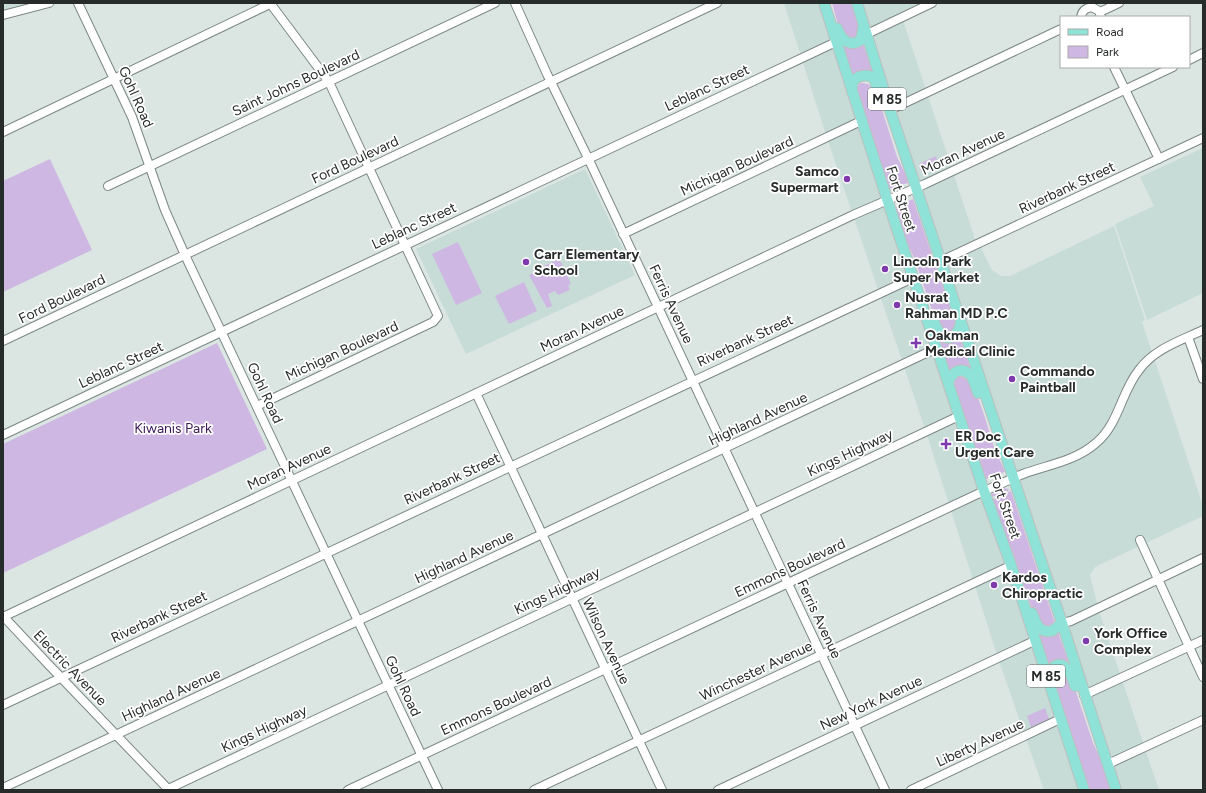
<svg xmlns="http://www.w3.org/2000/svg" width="1206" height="793" font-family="Figtree,sans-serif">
<rect width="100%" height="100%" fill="#dbe6e3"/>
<path fill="#c7dbd7" d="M3 3H49L3 15Z
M784 3H824L1084 790H1044L998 658 926 432 827 138Z
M857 3H922L924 7 902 17 975 239 979 244 992 270 1001 276H1010L1114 226 1145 320 1142 322 1203 506V516L1095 567 1090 575 1098 608 1159 790H1116Z
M1203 148V293L1147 320 1115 224 1154 206 1140 177Z
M585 169 635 275 466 354 416 249Z"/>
<path fill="#ceb7e3" d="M832 3H851C853 12 864 31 855 38 838 38 836 15 832 3Z
M863 44 874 75 853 77 842 45 847 47Z
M862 83 868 84 877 94 897 157 906 175 908 183 889 189 857 90 859 84Z
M936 156 938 164 921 172 919 164Z
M50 159 92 250 3 292V181Z
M913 199 956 325 952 332 944 331 936 322 915 260 905 238 895 209 896 207Z
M458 242 482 293 456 305 432 254Z
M557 260 561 262 571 284 568 285 570 290 558 295 555 291 548 294 552 306 547 308 529 275 533 273V271Z
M524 282 537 311 509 324 495 296Z
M960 338 970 368C963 366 956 367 949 371L939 341 952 342Z
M217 343 267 449 3 573V444Z
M959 376C978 379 988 432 995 449 998 457 1002 464 1005 472L986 479 955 387V380Z
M1005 488 1010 490 992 497V494Z
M1011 491 1054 620 1052 626 1043 625 1034 615 1013 553 1004 536 993 499Z
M1058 632 1068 661 1054 660 1047 664 1038 634 1045 636Z
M1059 669 1062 670 1072 680 1093 743 1101 760 1111 790H1090L1052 678V675Z
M1045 708 1049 719 1031 727 1027 716Z"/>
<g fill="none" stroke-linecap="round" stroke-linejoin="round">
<defs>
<path id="minor" d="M78 3 132 117 165 210 185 255 438 790
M515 3 547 74 588 158 885 790
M1100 12 1119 3
M3 15 49 3
M1081 17C1082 10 1086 8 1092 7L1099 11 1101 17
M867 34 932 3
M1189 60 1203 53
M1114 67 1159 159
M890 110 1061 29
M3 132 272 3
M108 186 495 3
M623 234 861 121
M941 261 1203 138
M1188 337 1203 379
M3 341 717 3
M476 393 662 790
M257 406 433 322 438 316 329 82 270 3
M3 435 836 42
M1140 540 1203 677
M3 616 48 664 169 790
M3 617 853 215 925 184 1173 67
M1062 623 1071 621 1203 558
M1084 695 1203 640
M3 705 913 278
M1108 764 1203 720
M3 788 937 348
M166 790 959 416
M348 790 984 491C997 486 1010 479 1023 474 1047 465 1076 461 1096 443 1119 424 1121 392 1139 370 1154 349 1180 341 1203 330
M534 790 1010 566
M718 790 1034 641
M911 790 1060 719"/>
<path id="major" d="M824 3 887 199 984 491 1010 562 1084 790
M857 3 890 110 1062 623 1116 790
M837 28C841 39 849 48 861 40L863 28
M852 92C852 89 852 85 853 82 856 76 867 73 873 78 876 81 876 86 877 90
M934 322C941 342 956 344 961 322
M948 383C951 373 961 365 970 375 974 380 976 387 978 393
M1032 613C1036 623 1039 634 1052 631L1062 623
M1046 676C1060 653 1070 669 1075 686"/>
</defs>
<use href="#minor" stroke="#7d8785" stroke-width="10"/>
<use href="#major" stroke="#bebfbf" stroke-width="12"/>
<use href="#minor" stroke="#fff" stroke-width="8"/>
<use href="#major" stroke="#8fe2d7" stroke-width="10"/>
</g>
<g fill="#7e39ad" stroke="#fff" stroke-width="1.5">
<circle cx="847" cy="179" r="4"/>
<circle cx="526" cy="262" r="4"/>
<circle cx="885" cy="269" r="4"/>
<circle cx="897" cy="305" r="4"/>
<path d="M914 337h4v4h4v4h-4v4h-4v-4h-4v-4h4z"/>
<circle cx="1012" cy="379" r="4"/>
<path d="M944 438h4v4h4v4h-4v4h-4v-4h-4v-4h4z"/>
<circle cx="994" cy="585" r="4"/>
<circle cx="1086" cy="641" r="4"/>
</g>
<g text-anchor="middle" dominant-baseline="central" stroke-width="3.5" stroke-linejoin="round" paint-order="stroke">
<g fill="#fff" stroke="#686b6a" stroke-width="1">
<rect x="868" y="88" width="38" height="22" rx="3"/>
<rect x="1027" y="665" width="38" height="22" rx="3"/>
</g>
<g font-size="13" font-weight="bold" fill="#272b2a">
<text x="887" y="99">M 85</text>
<text x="1046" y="676">M 85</text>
</g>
<g font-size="14" fill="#272b2a" stroke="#fff">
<text transform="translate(296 83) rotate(-25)">Saint Johns Boulevard</text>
<text transform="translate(707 88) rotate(-25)">Leblanc Street</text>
<text transform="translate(136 97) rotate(66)">Gohl Road</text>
<text transform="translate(963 152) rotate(-25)">Moran Avenue</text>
<text transform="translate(355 160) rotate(-25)">Ford Boulevard</text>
<text transform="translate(737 166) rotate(-25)">Michigan Boulevard</text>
<text transform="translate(1067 188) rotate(-25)">Riverbank Street</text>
<text transform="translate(901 199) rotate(72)">Fort Street</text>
<text transform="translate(414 226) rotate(-25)">Leblanc Street</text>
<text transform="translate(62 299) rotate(-26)">Ford Boulevard</text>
<text transform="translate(671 304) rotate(65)">Ferris Avenue</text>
<text transform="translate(582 329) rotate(-25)">Moran Avenue</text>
<text transform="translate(745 341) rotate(-25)">Riverbank Street</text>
<text transform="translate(342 351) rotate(-25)">Michigan Boulevard</text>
<text transform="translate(121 365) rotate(-25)">Leblanc Street</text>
<text transform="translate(265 393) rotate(65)">Gohl Road</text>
<text transform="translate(758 419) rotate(-25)">Highland Avenue</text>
<text transform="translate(850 453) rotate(-25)">Kings Highway</text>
<text transform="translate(289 467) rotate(-25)">Moran Avenue</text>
<text transform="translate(452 479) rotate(-25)">Riverbank Street</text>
<text transform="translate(1005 506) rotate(71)">Fort Street</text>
<text transform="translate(464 557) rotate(-25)">Highland Avenue</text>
<text transform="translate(790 568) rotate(-25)">Emmons Boulevard</text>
<text transform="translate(557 591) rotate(-25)">Kings Highway</text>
<text transform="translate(159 617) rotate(-25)">Riverbank Street</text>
<text transform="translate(819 619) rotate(65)">Ferris Avenue</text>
<text transform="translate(606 641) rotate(65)">Wilson Avenue</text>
<text transform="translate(70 668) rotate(46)">Electric Avenue</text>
<text transform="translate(756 671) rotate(-25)">Winchester Avenue</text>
<text transform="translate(403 686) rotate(65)">Gohl Road</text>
<text transform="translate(171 695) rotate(-25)">Highland Avenue</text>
<text transform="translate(871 703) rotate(-25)">New York Avenue</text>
<text transform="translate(496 706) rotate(-25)">Emmons Boulevard</text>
<text transform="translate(264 729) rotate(-25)">Kings Highway</text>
<text transform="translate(980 743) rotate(-25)">Liberty Avenue</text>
</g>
<g font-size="14" font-weight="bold" fill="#272b2a" stroke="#fff" text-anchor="start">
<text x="839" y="171" text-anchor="end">Samco<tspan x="839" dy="16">Supermart</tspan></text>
<text x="534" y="254">Carr Elementary<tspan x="534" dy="16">School</tspan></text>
<text x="893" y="261">Lincoln Park<tspan x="893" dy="16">Super Market</tspan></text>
<text x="905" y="297">Nusrat<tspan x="905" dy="16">Rahman MD P.C</tspan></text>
<text x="925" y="335">Oakman<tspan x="925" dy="16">Medical Clinic</tspan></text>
<text x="1020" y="371">Commando<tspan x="1020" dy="16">Paintball</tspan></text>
<text x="955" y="436">ER Doc<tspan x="955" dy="16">Urgent Care</tspan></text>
<text x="1002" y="577">Kardos<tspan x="1002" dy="16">Chiropractic</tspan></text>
<text x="1094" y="633">York Office<tspan x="1094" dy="16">Complex</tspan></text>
</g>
<g font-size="14" fill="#3d1a55" stroke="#fff">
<text x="173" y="428">Kiwanis Park</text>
</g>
</g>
<rect width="1206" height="793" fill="none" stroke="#272b2a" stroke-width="8"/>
<rect x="1060" y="16" width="130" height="52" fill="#ffffff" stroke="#a9aaaa"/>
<rect x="1068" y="29" width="20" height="6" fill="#8fe2d7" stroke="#a9aaaa"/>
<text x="1096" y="36" font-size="12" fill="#272b2a">Road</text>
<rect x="1068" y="46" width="20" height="12" fill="#ceb7e3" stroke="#a9aaaa"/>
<text x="1096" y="56" font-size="12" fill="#272b2a">Park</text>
</svg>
